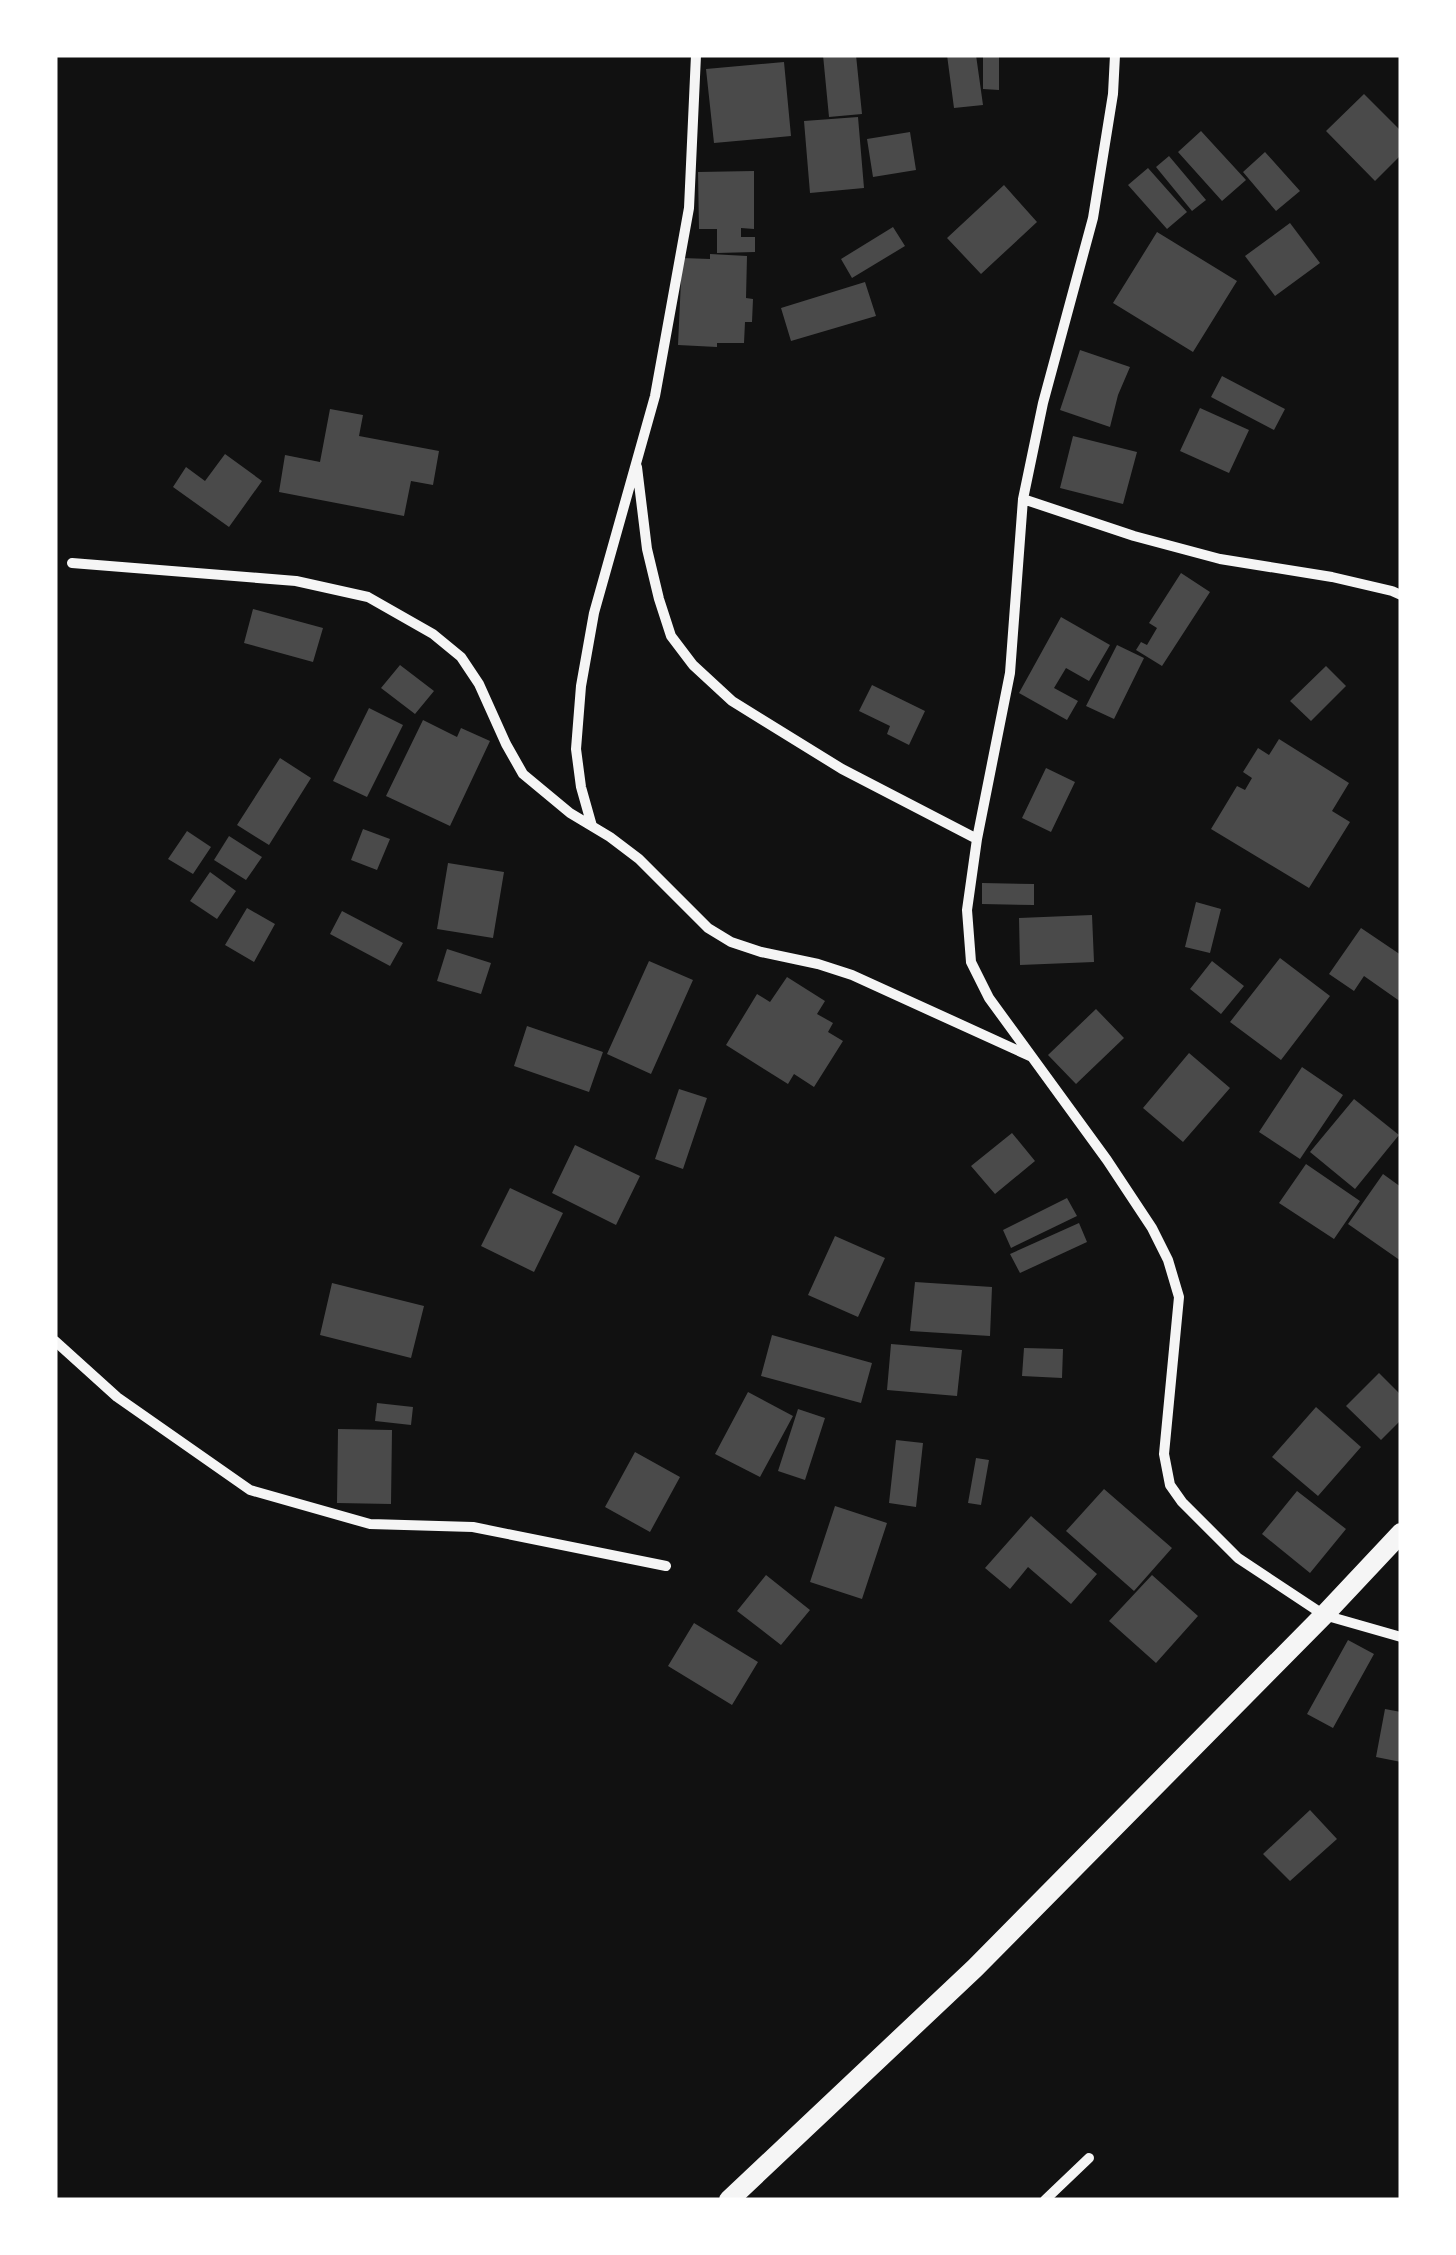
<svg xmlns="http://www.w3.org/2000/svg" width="1456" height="2255" font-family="'Noto Sans',sans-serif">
<rect width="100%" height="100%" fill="#111"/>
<path fill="#4a4a4a" d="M823 55H856L862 114 829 117Z
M947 55H976L983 105 954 108Z
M983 57H999V90L983 89Z
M784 62 791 136 714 143 706 69Z
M1364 94 1401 131V155L1375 181 1326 131Z
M858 117 864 188 810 193 804 121Z
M1201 131 1246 180 1222 201 1178 152Z
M910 132 916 170 873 177 867 139Z
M1265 152 1300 191 1276 211 1243 172Z
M1169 156 1206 200 1192 211 1156 167Z
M1148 168 1187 212 1167 229 1128 185Z
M754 171V229L741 228V237H755V252L717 253V229H699L698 172Z
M1004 185 1037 222 981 274 947 238Z
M1290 223 1320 263 1275 296 1245 256Z
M893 227 905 246 852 278 841 259Z
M1157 232 1237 281 1193 352 1113 303Z
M710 254 747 256 746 298 753 299 752 322H745L744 343H717V347L678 345 682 258 710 259Z
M865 282 876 316 791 341 781 308Z
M1080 350 1130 367 1118 395 1110 427 1060 410Z
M1222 376 1285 409 1274 430 1211 397Z
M1200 408 1249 430 1229 473 1180 451Z
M330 409 363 415 359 436 439 451 433 485 411 481 404 516 279 492 285 455 320 462Z
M1073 436 1137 452 1123 504 1060 488Z
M225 454 262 481 229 527 173 487 186 467 205 481Z
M1181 573 1210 592 1162 666 1136 650 1141 642 1147 645 1157 628 1149 623Z
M253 609 323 628 313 662 244 643Z
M1061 617 1110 645 1089 681 1066 668 1054 688 1078 701 1067 720 1019 693Z
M1117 645 1144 658 1114 719 1086 706Z
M400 665 434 691 415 714 381 688Z
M1326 666 1346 686 1311 721 1290 701Z
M872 685 925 711 909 745 887 734 890 726 859 711Z
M369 708 403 725 367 797 333 781Z
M423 720 457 737 461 728 490 741 450 826 386 796Z
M1279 739 1349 783 1332 811 1350 822 1309 888 1211 829 1237 786 1245 790 1252 778 1243 772 1258 748 1269 755Z
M280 758 311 778 269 845 237 825Z
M1046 768 1075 782 1051 832 1022 818Z
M363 829 390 839 377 870 351 860Z
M187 831 211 847 193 874 168 859Z
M229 836 262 857 246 880 214 860Z
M448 863 504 872 493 938 437 929Z
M210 872 236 891 217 919 190 901Z
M982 883 1034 884V905L982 904Z
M1196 902 1221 909 1210 953 1185 947Z
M247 908 275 924 254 962 225 945Z
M342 911 403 943 390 966 330 934Z
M1092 915 1094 962 1020 965 1019 918Z
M1361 928 1401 955V1002L1364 976 1354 991 1329 974Z
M447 949 491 963 481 994 437 981Z
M1280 958 1330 996 1281 1060 1230 1022Z
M649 961 693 980 651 1074 607 1054Z
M1212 961 1244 986 1221 1014 1190 989Z
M787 977 825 1001 817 1014 833 1023 828 1032 843 1041 814 1087 794 1074 788 1084 726 1045 757 994 770 1002Z
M1096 1009 1124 1038 1076 1084 1048 1055Z
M527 1026 603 1052 589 1092 514 1066Z
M1189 1053 1230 1088 1183 1142 1143 1108Z
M1302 1067 1343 1095 1300 1159 1259 1132Z
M679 1089 707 1098 683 1169 655 1159Z
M1354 1099 1399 1135 1355 1189 1310 1152Z
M1012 1133 1035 1161 995 1194 971 1166Z
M575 1145 640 1176 616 1225 552 1193Z
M1306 1164 1360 1201 1334 1239 1279 1203Z
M1383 1174 1401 1187V1261L1348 1224Z
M510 1188 563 1213 534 1272 481 1246Z
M1067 1198 1077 1216 1011 1248 1003 1230Z
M1079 1223 1087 1242 1020 1273 1010 1254Z
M835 1236 885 1258 858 1317 808 1295Z
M915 1282 992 1287 990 1336 910 1331Z
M332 1283 424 1306 411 1358 320 1335Z
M772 1335 872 1363 861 1403 761 1376Z
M891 1344 962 1350 957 1396 887 1390Z
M1024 1348 1063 1349 1062 1378 1022 1376Z
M1379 1373 1401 1395V1420L1381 1440 1346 1406Z
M748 1392 793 1416 760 1477 715 1454Z
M377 1403 413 1407 411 1425 375 1421Z
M1316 1407 1361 1447 1318 1496 1272 1457Z
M798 1409 825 1418 805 1480 778 1471Z
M338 1429 392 1430 391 1504 337 1503Z
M896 1440 923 1443 916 1507 889 1503Z
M635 1452 680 1477 650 1532 605 1507Z
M976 1458 989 1460 981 1505 968 1503Z
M1104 1489 1172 1548 1134 1591 1066 1531Z
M1297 1491 1346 1529 1310 1573 1262 1534Z
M835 1506 887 1523 862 1599 810 1582Z
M1031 1516 1097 1574 1071 1604 1028 1567 1010 1589 985 1568Z
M766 1575 810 1610 781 1645 737 1611Z
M1152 1575 1198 1616 1156 1663 1109 1621Z
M694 1623 758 1662 732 1705 668 1666Z
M1348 1640 1374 1654 1333 1728 1307 1714Z
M1385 1709 1401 1712V1762L1376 1757Z
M1310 1810 1337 1839 1290 1881 1263 1854Z"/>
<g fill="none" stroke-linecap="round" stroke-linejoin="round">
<path stroke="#f5f5f5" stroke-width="10" d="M1115 55 1113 94 1093 218 1043 403 1023 499 1010 673 977 839 967 910 971 962 989 998 1107 1160 1152 1228 1168 1260 1179 1297 1164 1454 1170 1485 1182 1502 1238 1558 1324 1615 1401 1637
M637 467 647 549 659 599 671 636 693 665 732 701 842 769 977 839
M1023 499 1134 536 1220 559 1332 577 1392 591 1401 595
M72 563 296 581 368 597 433 634 461 657 479 684 506 744 523 774 570 813 610 837 639 859 708 928 731 942 761 952 818 964 852 975 1032 1057
M592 826 581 787 576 749 581 686 594 613 655 396 689 208 696 55
M55 1341 117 1397 250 1490 370 1524 473 1527 666 1566
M1045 2200 1089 2158"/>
<path stroke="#f5f5f5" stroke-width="20" d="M729 2200 975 1968 1324 1615 1401 1533"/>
</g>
<rect width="1456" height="2255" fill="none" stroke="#ffffff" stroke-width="115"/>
</svg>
